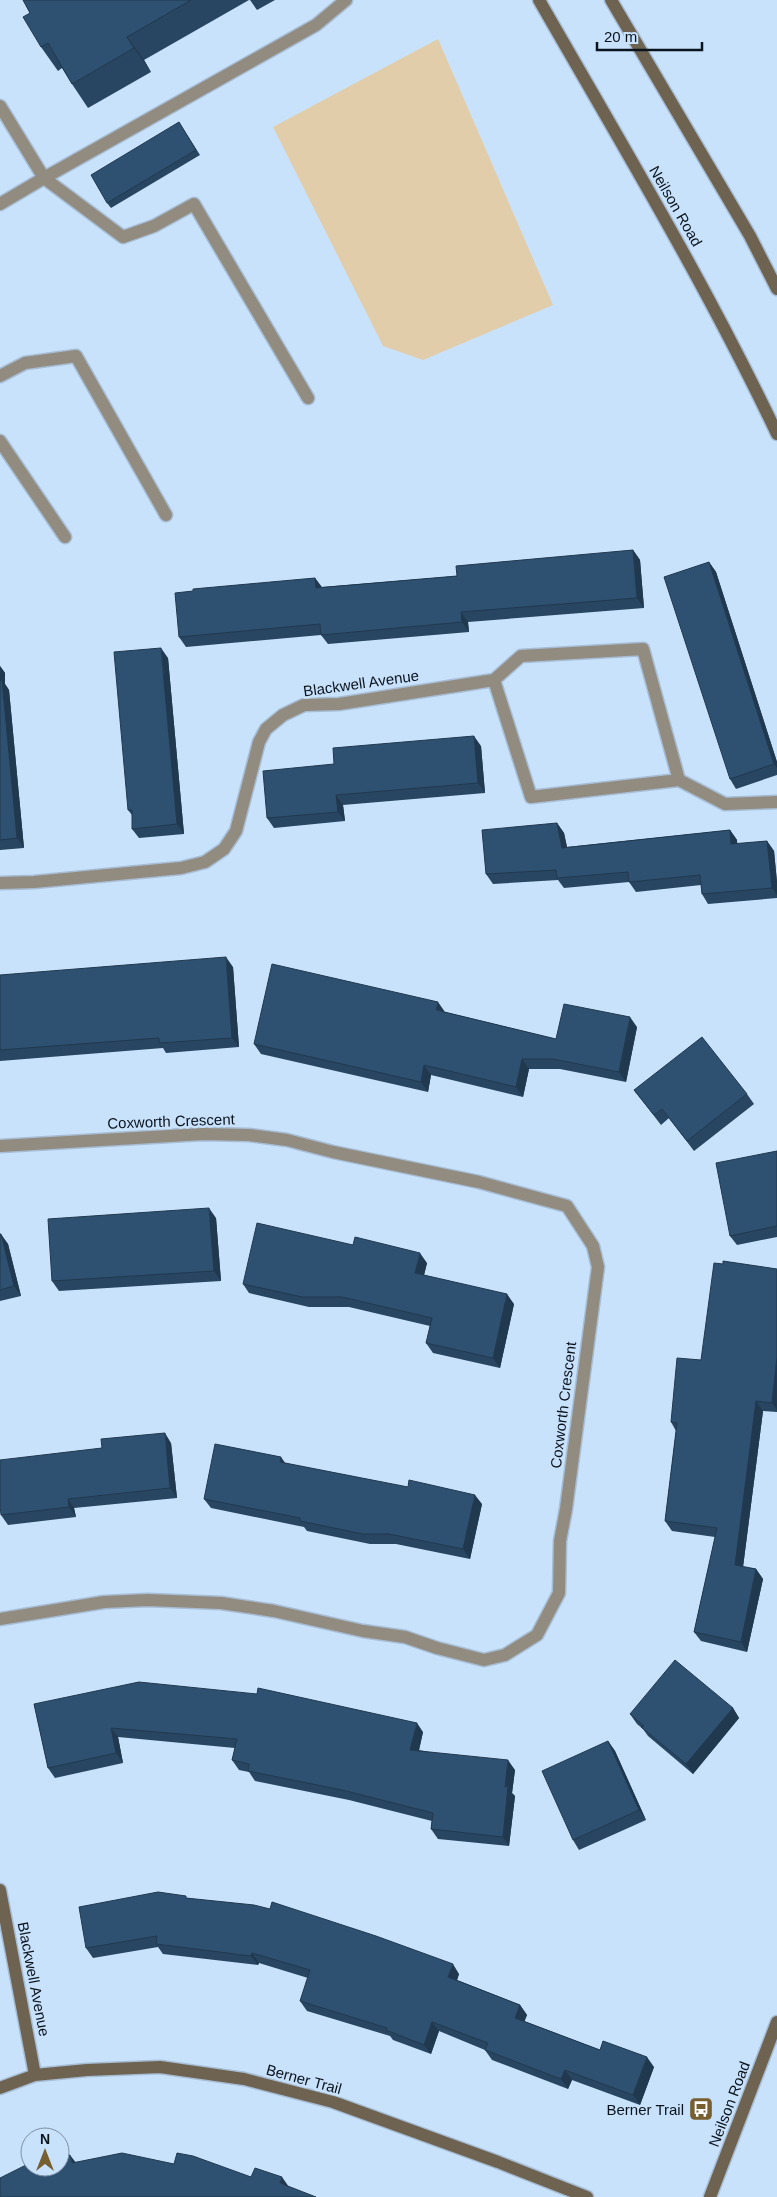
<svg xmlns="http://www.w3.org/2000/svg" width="777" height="2197" font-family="Helvetica,sans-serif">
<rect width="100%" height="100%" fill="#c9e2fc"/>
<path fill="#e1cda9" d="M438 39 553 305 423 360 383 346 273 127Z"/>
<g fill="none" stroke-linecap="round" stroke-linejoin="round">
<defs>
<path id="lane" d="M0 106 44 178 316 25 346 0
M0 204 44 178 123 237 154 226 194 204 308 398
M0 376 25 363 76 356 166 515
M0 441 65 537
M679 780 725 804 777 802
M0 883 34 882 181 868 205 862 224 849 236 831 259 742 266 729 283 715 304 705 339 704 494 680 521 656 643 649 679 780 531 797 494 680"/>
<path id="street" d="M0 1146 203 1134 249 1135 287 1140 333 1152 479 1182 567 1206 593 1246 598 1267 566 1509 560 1541 559 1593 537 1635 505 1655 484 1660 437 1648 405 1637 363 1631 274 1611 221 1603 148 1600 104 1602 0 1619"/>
<path id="secondary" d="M539 0C621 143 706 284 777 434
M611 0 750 236 777 289
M0 1890 35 2075
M0 2088 35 2075 87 2070 160 2067 244 2079 333 2102 498 2162 587 2197
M710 2197 777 2022"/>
</defs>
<use href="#lane" stroke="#a7bdd4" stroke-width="15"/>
<use href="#street" stroke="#a7bdd4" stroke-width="15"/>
<use href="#secondary" stroke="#a7bdd4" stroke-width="15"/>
<use href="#lane" stroke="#928b7f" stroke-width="12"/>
<use href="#street" stroke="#928b7f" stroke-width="12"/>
<use href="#secondary" stroke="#6e6351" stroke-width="12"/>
</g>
<path fill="#284661" d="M23 0H249L144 60 151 72 88 108 72 84 62 68 58 71 41 47 30 13Z
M250 0H275L257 10Z
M179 122 200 155 111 208 107 203Z
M633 550 640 560 644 608 468 622 469 632 328 644 321 635 186 647 179 637 315 578 322 587 457 576Z
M709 562 716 572 777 762V775L736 789 730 779Z
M168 658 184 834 139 838 132 829V815L128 810Z
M0 666 5 673V684L9 690 24 848 0 850Z
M481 746 485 793 343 805 345 821 274 828 267 818 334 764Z
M557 823 564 833 567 847 730 830 737 840V844L767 841 774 851 777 882V898L708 904 702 894 701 885 636 892 629 882 564 888 558 880 493 884 486 874Z
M233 967 239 1047 166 1053 163 1048 0 1061V975Z
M445 1012 556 1039 637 1027 626 1082 560 1069H529L523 1097 431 1075 428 1092 261 1054 254 1044Z
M634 1090 747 1094 754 1104 694 1151 669 1118 661 1125Z
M777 1151V1237L737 1245 730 1236Z
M216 1218 221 1281 59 1291 52 1281Z
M0 1234 8 1244 21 1296 0 1301Z
M427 1263 424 1275 514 1304 500 1368 433 1353 426 1343 430 1326 349 1307H309L249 1293 243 1284Z
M777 1269V1412L763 1411 743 1567 756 1569 763 1579 747 1652 701 1641 694 1632 715 1537 672 1531 665 1521 676 1431 671 1422 701 1360Z
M171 1443 177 1498 74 1508 76 1517 8 1525 1 1515Z
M285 1463 482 1504 470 1559 396 1544H370L307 1531 304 1527 211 1508 204 1499Z
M34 1704 423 1732 419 1750 515 1770 512 1793 515 1796 509 1846 438 1839 431 1829 432 1821 349 1800 255 1781 249 1772 239 1770 232 1760 235 1748 118 1737 123 1763 55 1778 48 1768Z
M733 1708 739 1718 693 1774 648 1736 643 1729 637 1724 630 1714Z
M608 1741 615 1751 646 1820 579 1850 573 1840Z
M188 1898 459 1974 457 1980 520 2005 527 2015 524 2021 600 2050 654 2067 640 2105 572 2080 568 2089 492 2060 485 2050 439 2031 431 2054 393 2040 390 2036 307 2011 300 2001 308 1978 259 1963 258 1965 163 1954 158 1947 93 1958 86 1948Z"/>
<path fill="#21394f" d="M127 37 144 60 151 72 134 48Z
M633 550 640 560 644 608 637 598Z
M709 562 716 572 777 762V768L774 764Z
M315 578 322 588H316Z
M461 612 468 622 469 632 462 622Z
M161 648 168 658 184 834 177 824Z
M0 666 5 673V684L9 690 24 848 17 838 0 684Z
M474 736 481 746 485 793 478 783Z
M336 795 343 805 345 821 338 812Z
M557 823 564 833 569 857 562 848Z
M730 830 737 840 738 854 731 844Z
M767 841 774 851 777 882V895L772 888Z
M226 957 233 967 239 1047 232 1038Z
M438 1002 445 1012 436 1010Z
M630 1017 637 1027 626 1082 619 1072Z
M522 1059 529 1069 523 1097 516 1087Z
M424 1065 431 1075 428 1092 421 1082Z
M209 1208 216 1218 221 1281 214 1271Z
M1 1234 8 1244 21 1296 14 1286Z
M420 1253 427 1263 422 1283 415 1273Z
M507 1294 514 1304 500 1368 493 1358Z
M777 1357V1410L772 1403Z
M756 1401 763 1411 742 1575 735 1565Z
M165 1433 171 1443 177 1498 170 1488Z
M281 1457 288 1467 280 1462Z
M475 1495 482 1504 470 1559 463 1549Z
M68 1499 74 1508 76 1517 69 1507Z
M756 1569 763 1579 747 1652 741 1642Z
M733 1708 739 1718 693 1774 686 1764Z
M417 1723 423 1732 417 1759 410 1750Z
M111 1728 118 1737 123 1763 116 1753Z
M608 1741 615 1751 646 1820 639 1810Z
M508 1760 515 1770 512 1793 515 1796 509 1846 503 1837 505 1787Z
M252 1953 259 1963 258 1965 251 1956Z
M453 1964 459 1974 455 1986 448 1977Z
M520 2005 527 2015 522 2028 515 2018Z
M432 2022 439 2031 431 2054 424 2045Z
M647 2057 654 2067 640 2105 633 2095Z
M565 2070 572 2080 568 2089 561 2079Z
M70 2155 77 2164 72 2163Z
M282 2177 289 2187 280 2183Z"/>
<path fill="#2f5171" stroke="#21394f" d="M23 0H191L127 37 134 48 72 84 48 43 41 47 23 17 30 13Z
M179 122 196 150 107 203 91 175Z
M633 550 637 598 461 612 462 622 321 635 320 624 179 637 175 593 193 591V589L315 578 316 588 457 576 456 566Z
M709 562 774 764 730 779 664 577Z
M161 648 177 824 132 829V810H128L114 652Z
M2 680 17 838 0 840V681Z
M474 736 478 783 336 795 338 812 267 818 263 771 334 764 333 748Z
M557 823 562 848 730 830 731 844 767 841 772 888 702 894 700 875 629 882 628 872 557 878 556 870 486 874 482 830Z
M226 957 232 1038 159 1043V1038L0 1050V975Z
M272 964 438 1002 436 1010 556 1039 564 1004 630 1017 619 1072 553 1059H522L516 1087 424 1065 421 1082 254 1044Z
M702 1037 747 1094 687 1141 662 1109 654 1115 634 1090Z
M777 1151V1226L730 1236 716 1163Z
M209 1208 214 1271 52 1281 48 1219Z
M257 1223 353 1245 355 1237 420 1253 415 1273 507 1294 493 1358 426 1343 432 1318 342 1297H302L243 1284Z
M0 1234H1L14 1286 0 1290Z
M723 1261 777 1269V1357L772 1403 756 1401 735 1565 756 1569 741 1642 694 1632 717 1528 665 1521 677 1423 671 1422 677 1358 701 1360 714 1263 723 1264Z
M165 1433 170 1488 68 1499 69 1507 1 1515 0 1505V1460L102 1448 101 1439Z
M215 1444 281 1457 280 1462 408 1487 409 1480 475 1495 463 1549 389 1534H363L300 1521V1518L204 1499Z
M675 1660 733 1708 686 1764 641 1727 644 1726 630 1714Z
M139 1682 257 1694 258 1688 417 1723 410 1750 508 1760 505 1787 508 1786 503 1837 431 1829 433 1813 342 1790 248 1771 249 1764 232 1760 237 1739 111 1728 116 1753 48 1768 34 1704Z
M608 1741 639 1810 573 1840 542 1771Z
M158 1892 186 1896V1898L254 1905 270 1909 272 1902 376 1936 453 1964 448 1977 520 2005 515 2018 600 2050 603 2041 647 2057 633 2095 565 2070 561 2079 485 2050 488 2043 432 2022 424 2045 386 2030 387 2028 300 2001 310 1970 252 1953 251 1956 156 1944 157 1936 86 1948 79 1907Z
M122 2153 174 2164 177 2153 193 2156 251 2177 255 2168 282 2177 280 2183 316 2197H0V2178L28 2164H30V2167H60V2157L70 2155 72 2163Z"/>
<defs>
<symbol id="bus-square" viewBox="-11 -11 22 22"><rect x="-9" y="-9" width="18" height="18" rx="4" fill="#775f2f" stroke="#c9e2fc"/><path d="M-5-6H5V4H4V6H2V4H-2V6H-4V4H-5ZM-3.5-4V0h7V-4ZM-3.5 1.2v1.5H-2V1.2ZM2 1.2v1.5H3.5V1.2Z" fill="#fff"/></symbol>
</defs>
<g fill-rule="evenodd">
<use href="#bus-square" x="687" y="2095" width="28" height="28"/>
</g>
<g text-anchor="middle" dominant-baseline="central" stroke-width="5" stroke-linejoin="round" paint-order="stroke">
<g font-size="15" fill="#0b141d" stroke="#c9e2fc">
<text transform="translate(676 206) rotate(60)">Neilson Road</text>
<text transform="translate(361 683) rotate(-8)">Blackwell Avenue</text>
<text transform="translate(171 1121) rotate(-2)">Coxworth Crescent</text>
<text transform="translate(563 1405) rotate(-83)">Coxworth Crescent</text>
<text transform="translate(34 1979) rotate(79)">Blackwell Avenue</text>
<text transform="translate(304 2079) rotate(15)">Berner Trail</text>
<text transform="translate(729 2104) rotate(-69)">Neilson Road</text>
</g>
<g font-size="15" fill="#0b141d" stroke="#c9e2fc" text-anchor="end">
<text x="684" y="2109">Berner Trail</text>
</g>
</g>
<g transform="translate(45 2152)"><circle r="24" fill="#c9e2fc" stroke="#7d90a3"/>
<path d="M0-4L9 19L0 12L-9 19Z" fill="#775f2f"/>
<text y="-8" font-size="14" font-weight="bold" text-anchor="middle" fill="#0b141d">N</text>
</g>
<path d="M597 42v8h105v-8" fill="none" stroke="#0b141d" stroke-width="2.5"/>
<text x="604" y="42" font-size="15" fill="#0b141d" stroke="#c9e2fc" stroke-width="4" paint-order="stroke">20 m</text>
</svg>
